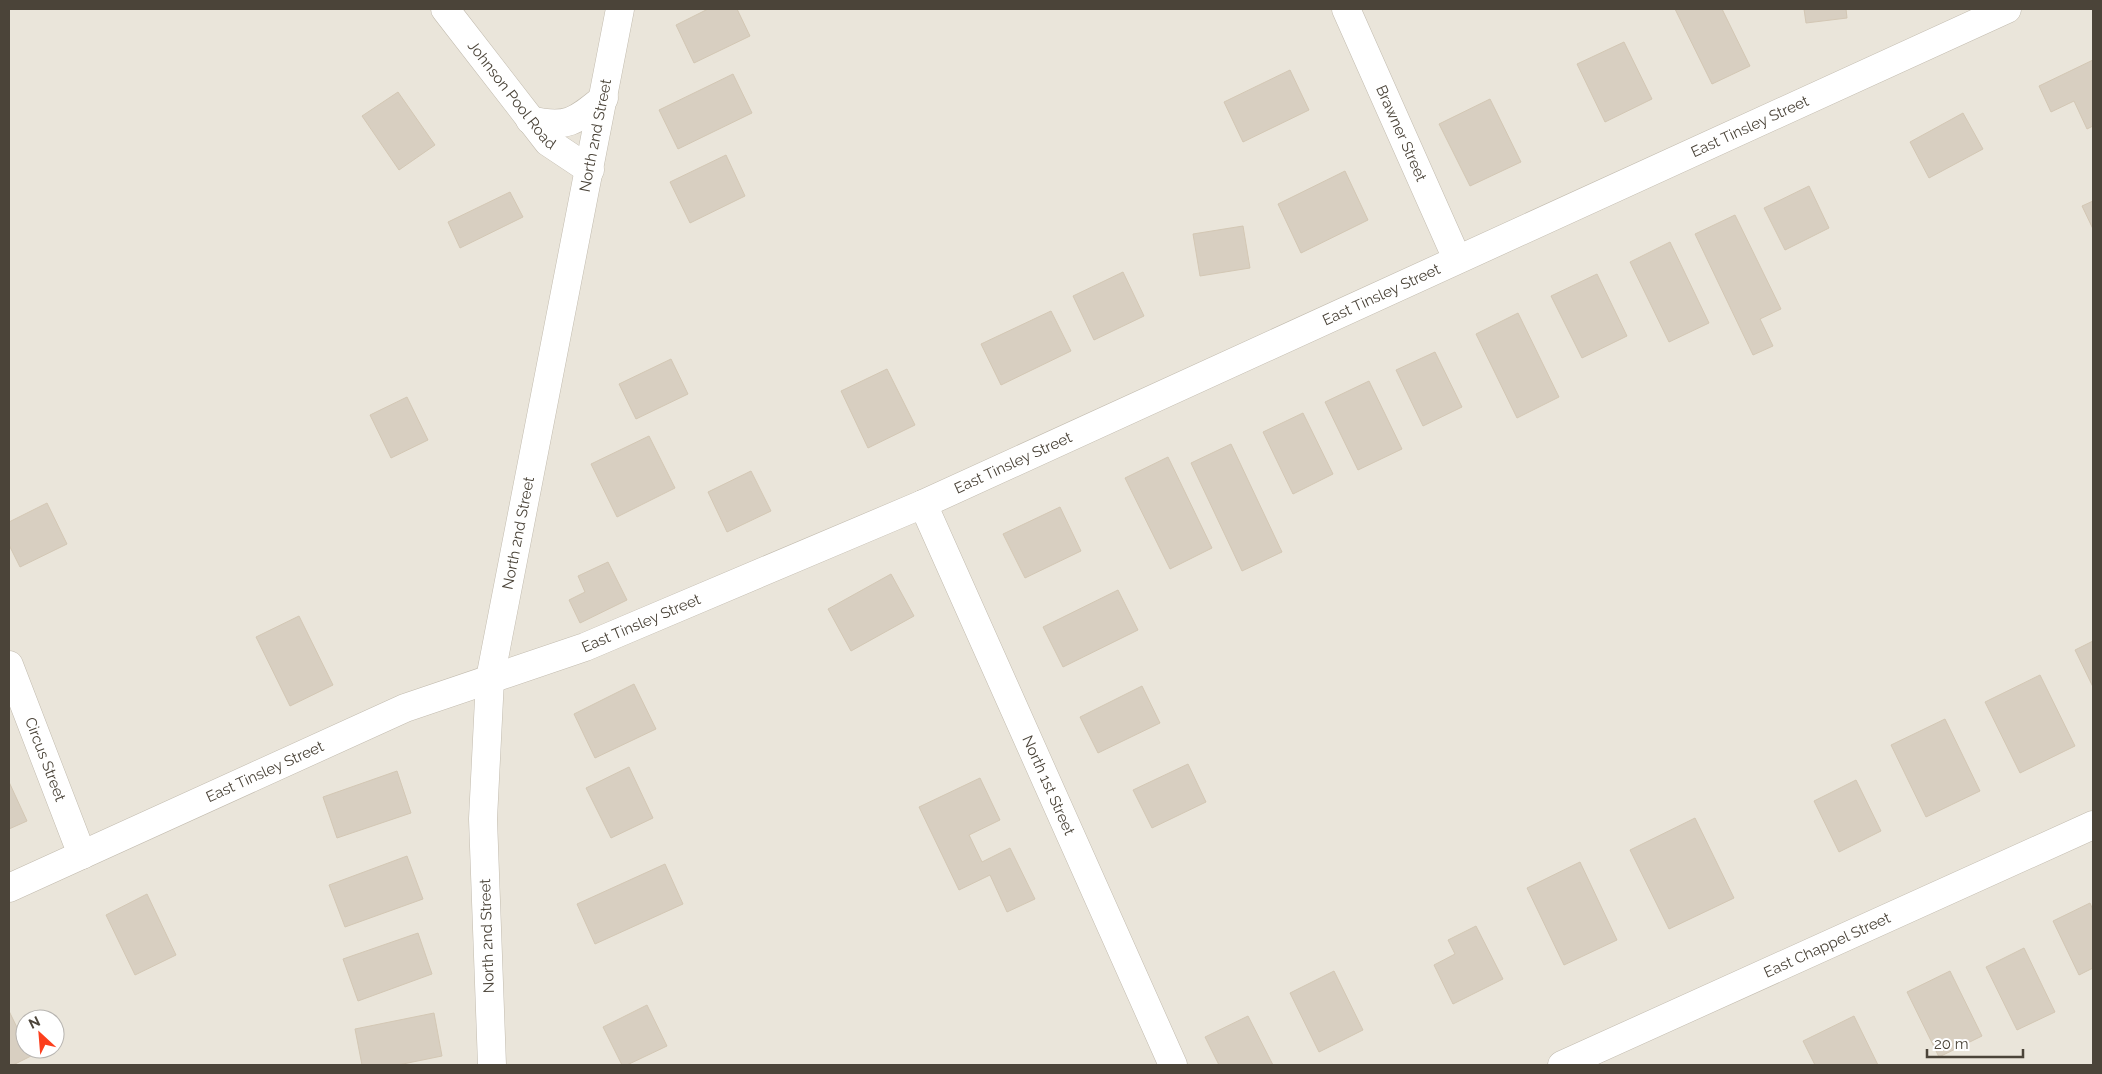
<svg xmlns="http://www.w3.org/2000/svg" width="2102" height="1074" font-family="Raleway,sans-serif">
<rect width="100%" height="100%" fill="#f6f3ec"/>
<path fill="#eae5da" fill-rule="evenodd" d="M9 9H2093V1065H9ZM25 1019H55V1049H25Z"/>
<path fill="#d8cfc1" stroke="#d3c7b4" d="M708 9H737L750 36 694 63 676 25Z
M1675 9H1722L1750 66 1712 84Z
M1804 9H1846L1847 18 1806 23Z
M1624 42 1652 99 1605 122 1577 64Z
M2093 60V126L2087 129 2074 101 2051 112 2039 86Z
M1290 70 1309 110 1243 142 1224 102Z
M733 74 752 113 678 149 659 110Z
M398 92 435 145 399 170 362 116Z
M1490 99 1521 162 1470 186 1439 124Z
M1963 113 1983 149 1929 178 1910 142Z
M726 155 745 196 690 223 670 182Z
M1345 171 1368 220 1301 253 1278 204Z
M1809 186 1829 228 1785 250 1764 208Z
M510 192 523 217 460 248 448 222Z
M2093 201V229L2082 206Z
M1735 215 1781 309 1760 319 1773 346 1753 355 1695 234Z
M1243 226 1250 268 1200 276 1193 234Z
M1670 242 1709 323 1669 342 1630 262Z
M1123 272 1144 316 1094 340 1073 296Z
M1597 274 1627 336 1582 358 1551 296Z
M1051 311 1071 351 1001 385 981 344Z
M1518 313 1559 397 1517 418 1476 334Z
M1435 352 1462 407 1423 426 1396 370Z
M671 359 688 394 636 419 619 384Z
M887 369 915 425 868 448 841 391Z
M1369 381 1402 449 1358 470 1325 402Z
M407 397 428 440 391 458 370 415Z
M1303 413 1333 474 1293 494 1263 432Z
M649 436 675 488 617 517 591 464Z
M1231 444 1282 552 1242 571 1191 463Z
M1168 457 1212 548 1170 569 1125 478Z
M751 471 771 511 727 532 708 492Z
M47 503 67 544 20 567 9 545V522Z
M1060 507 1081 551 1025 578 1003 534Z
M608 562 627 600 580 623 569 600 585 592 578 576Z
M891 574 914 616 851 651 828 609Z
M1118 590 1138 630 1063 667 1043 627Z
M299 616 333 685 290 706 256 637Z
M2093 641V687L2075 650Z
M2040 675 2075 746 2020 773 1985 702Z
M634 684 656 729 595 758 574 714Z
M1142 686 1160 723 1098 753 1080 717Z
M1945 719 1980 791 1926 817 1891 745Z
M1188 764 1206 802 1152 828 1133 790Z
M629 767 653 818 611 838 586 788Z
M397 771 411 813 337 838 323 797Z
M980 778 1000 820 969 835 982 862 1010 848 1035 899 1007 912 990 875 959 890 919 807Z
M1856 780 1881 831 1839 852 1814 801Z
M9 782 27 821 9 829Z
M1695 818 1734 898 1669 929 1630 850Z
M407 856 423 899 345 927 329 885Z
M1580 862 1617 940 1564 965 1527 888Z
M665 864 683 904 595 944 577 904Z
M147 894 176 955 135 975 106 915Z
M2090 903 2093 910V968L2079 975 2053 921Z
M1476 926 1503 979 1453 1004 1434 965 1455 954 1448 940Z
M418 933 432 974 358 1001 343 959Z
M2024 948 2055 1012 2017 1030 1986 967Z
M1334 971 1363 1030 1319 1052 1290 993Z
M1950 971 1982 1036 1939 1057 1907 992Z
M647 1005 667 1046 627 1065H622L603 1027Z
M9 1011 25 1044V1049H27L31 1056 13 1065H9Z
M434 1013 442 1056 398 1065H362L355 1029Z
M1248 1016 1273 1065H1219L1205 1037Z
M1854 1016 1878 1065H1815L1803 1041Z"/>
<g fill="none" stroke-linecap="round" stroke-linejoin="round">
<defs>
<g id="minor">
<path id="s1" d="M445 9 548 142 590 170"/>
<path id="s2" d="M1346 9 1457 259"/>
<path d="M530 120C567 129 576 121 604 98"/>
<path id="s3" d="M923 504 1173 1065"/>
<path id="s4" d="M9 665 82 855"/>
<path id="s5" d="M9 888 405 708 585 647 923 504 2007 9"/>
<path id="s6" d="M492 1065 483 819 490 679 620 9"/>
<path id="s7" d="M1562 1065 2093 825"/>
</g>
</defs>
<use href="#minor" stroke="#c2bbae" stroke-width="29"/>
<use href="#minor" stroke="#fff" stroke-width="28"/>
</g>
<g text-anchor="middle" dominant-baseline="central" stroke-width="5" stroke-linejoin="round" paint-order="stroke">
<g font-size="15" fill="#4b4439" stroke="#fff">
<text stroke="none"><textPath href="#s1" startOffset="109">Johnson Pool Road</textPath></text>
<text stroke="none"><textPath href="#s5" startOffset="1901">East Tinsley Street</textPath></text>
<text stroke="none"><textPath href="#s2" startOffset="136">Brawner Street</textPath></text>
<text stroke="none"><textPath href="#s6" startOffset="940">North 2nd Street</textPath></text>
<text stroke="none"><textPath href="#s5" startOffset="1496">East Tinsley Street</textPath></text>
<text stroke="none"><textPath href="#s5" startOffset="1091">East Tinsley Street</textPath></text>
<text stroke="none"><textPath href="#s6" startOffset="535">North 2nd Street</textPath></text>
<text stroke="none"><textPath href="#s5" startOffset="686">East Tinsley Street</textPath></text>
<text stroke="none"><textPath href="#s4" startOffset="101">Circus Street</textPath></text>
<text stroke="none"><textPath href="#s5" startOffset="281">East Tinsley Street</textPath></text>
<text stroke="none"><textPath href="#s3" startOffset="308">North 1st Street</textPath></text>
<text transform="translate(487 936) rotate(-92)">North 2nd Street</text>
<text stroke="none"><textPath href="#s7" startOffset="291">East Chappel Street</textPath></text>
</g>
</g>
<rect width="2102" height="1074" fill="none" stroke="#4b4439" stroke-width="20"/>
<g transform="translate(40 1034) rotate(334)"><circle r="24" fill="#ffffff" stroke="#b7b4b0"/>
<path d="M0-4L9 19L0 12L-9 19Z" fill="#fc3f1d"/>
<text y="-8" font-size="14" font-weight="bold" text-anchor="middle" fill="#4b4439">N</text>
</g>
<path d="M1927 1049v8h96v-8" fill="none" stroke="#4b4439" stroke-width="2.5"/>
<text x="1934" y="1049" font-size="15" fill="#4b4439" stroke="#ffffff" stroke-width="4" paint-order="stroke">20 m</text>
</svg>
